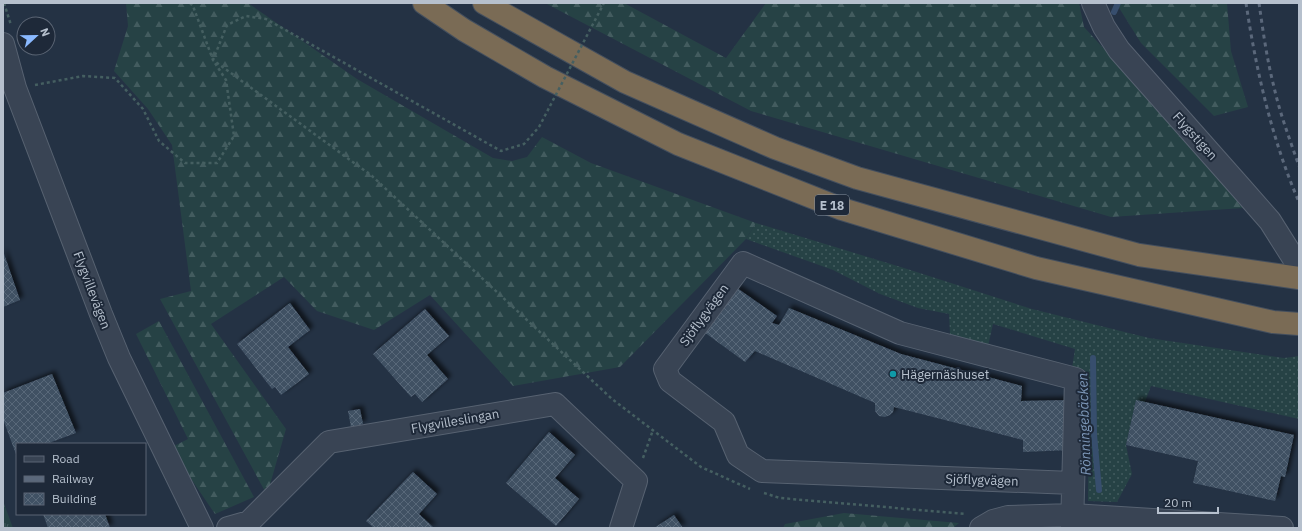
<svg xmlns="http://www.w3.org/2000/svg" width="1302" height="531" font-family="'IBM Plex Sans',sans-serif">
<defs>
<pattern id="grass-dots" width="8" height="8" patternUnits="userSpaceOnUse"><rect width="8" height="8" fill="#264245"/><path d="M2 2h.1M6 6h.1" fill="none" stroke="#435c5f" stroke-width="1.8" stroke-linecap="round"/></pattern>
<pattern id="forest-firs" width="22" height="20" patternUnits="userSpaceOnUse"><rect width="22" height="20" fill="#264245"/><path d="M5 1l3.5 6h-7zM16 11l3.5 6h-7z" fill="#435c5f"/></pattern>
<pattern id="park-tufts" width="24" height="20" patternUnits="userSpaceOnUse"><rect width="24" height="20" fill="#264245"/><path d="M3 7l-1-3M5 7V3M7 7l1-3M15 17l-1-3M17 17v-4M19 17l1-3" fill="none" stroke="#435c5f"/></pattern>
<pattern id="building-cross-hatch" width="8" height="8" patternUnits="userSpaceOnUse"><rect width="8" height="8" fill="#405164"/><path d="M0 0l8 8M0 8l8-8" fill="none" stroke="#596879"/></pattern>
<filter id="shadow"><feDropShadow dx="3.5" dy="-3.5" stdDeviation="2" flood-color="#0009"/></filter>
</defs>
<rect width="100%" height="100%" fill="#243244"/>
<path fill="url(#grass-dots)" d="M756 223 904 268 1032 309 1149 338 1284 358 1299 356V419L1151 386 1145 402 1136 401 1126 445 1132 474 1117 502 1088 501 1089 403 1085 370 1072 368 1075 349 993 324 988 346 950 334 949 314 918 308 880 294 833 270 746 239Z"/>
<path fill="url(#forest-firs)" d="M126 3H248L357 79 493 158 512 161 527 157 542 137 591 163 756 223 746 239 620 367 513 386 430 295 374 330 317 311 284 277 211 324 286 429 267 495 160 299 191 291 172 145 148 109 114 71 128 26Z
M545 3H624L726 58 766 3H1079L1084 27 1192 145 1243 208 1111 217 751 111Z
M1116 3H1227L1231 51 1248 107 1214 116 1141 43Z
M159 321 254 497 215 514 170 448 188 439 136 334Z
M844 513 959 523 953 528H783L785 524Z"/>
<path fill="url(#park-tufts)" d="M3 501 13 528H3Z"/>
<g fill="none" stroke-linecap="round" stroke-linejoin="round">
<path stroke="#374e6d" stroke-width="6" d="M1114 12 1118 3
M1093 358 1094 434 1099 490"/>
</g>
<path fill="url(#building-cross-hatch)" filter="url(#shadow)" d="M3 251 20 300 3 307Z
M737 288 777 316 772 323 779 325 789 308 901 354 1022 386 1021 401 1071 400V450L1023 452V440L894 407 893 412 890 415 885 417 879 416 875 411V403L755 351 745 362 704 332Z
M290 303 310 330 288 347 309 374 281 395 275 387 272 389 237 344Z
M425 309 449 336 427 355 448 379 422 402 415 394 411 397 373 354Z
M52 374 76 433 46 444H17V457L3 419V393Z
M1136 400 1294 435 1285 477 1281 476 1275 501 1193 483 1198 461 1126 445Z
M360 409 363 424 351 427 348 411Z
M549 432 575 455 555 478 579 499 556 526 506 483Z
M413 472 437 494 419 514 434 528H374L366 521Z
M43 514H105L110 528H48Z
M674 515 683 528H654Z"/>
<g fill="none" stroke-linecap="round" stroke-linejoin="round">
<defs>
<path id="minor" d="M1093 3 1104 27 1119 50 1242 189 1270 221 1299 267
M3 44 15 88 101 314 119 358 202 528
M228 528 249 522 329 442 555 404 636 481 621 528
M981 528 993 521 1008 517 1072 515 1282 528
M1072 528 1076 379 900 333 743 263 665 369 670 381 724 422 738 455 762 471 1073 483"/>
<path id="highway" d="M424 3 464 30 545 77 678 144 842 209 1036 268 1273 322 1299 324
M484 3 625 82 775 148 857 178 1139 255 1299 278"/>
</defs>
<use href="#minor" stroke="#576271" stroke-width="24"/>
<use href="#highway" stroke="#444f5e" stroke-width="24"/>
<path stroke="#455f61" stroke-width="2.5" stroke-dasharray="3 3" stroke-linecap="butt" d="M4 3 11 25
M190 3 193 6 213 60 372 176 612 399 701 467 750 489
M35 85 83 76 115 78 143 109 159 141 185 163H217L234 136 226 80 213 60 227 25 246 16 266 19 501 151 524 144 539 127 550 106
M643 458 653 430
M764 493 780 498 966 514"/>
<use href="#minor" stroke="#394454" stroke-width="22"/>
<use href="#highway" stroke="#7a6b55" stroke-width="22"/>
<path stroke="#5b687b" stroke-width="3" stroke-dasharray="4 4" stroke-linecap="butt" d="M1246 3C1256 70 1272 140 1299 202
M1259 3C1263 31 1267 60 1274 87 1280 114 1290 140 1299 166"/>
<path stroke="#455f61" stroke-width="2.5" stroke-dasharray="3 3" stroke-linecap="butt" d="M550 106 604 3"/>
</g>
<circle fill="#0f9aa8" stroke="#1e2939" stroke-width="1.5" cx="893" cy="374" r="4"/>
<g text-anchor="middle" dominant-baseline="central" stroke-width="4" stroke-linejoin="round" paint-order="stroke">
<rect fill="#1e2939" stroke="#8893a1" stroke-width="1" x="815" y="195" width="34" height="20" rx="3"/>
<g font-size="12" font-weight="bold" fill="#b6c0cd">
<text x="832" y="205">E 18</text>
</g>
<g font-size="13" fill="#b6c0cd" stroke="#1e2939">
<text transform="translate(1195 136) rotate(48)">Flygstigen</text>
<text transform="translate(92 290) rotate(69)">Flygvillevägen</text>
<text transform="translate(704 315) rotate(-54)">Sjöflygvägen</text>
<text transform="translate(455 421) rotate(-10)">Flygvilleslingan</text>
<text transform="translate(982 480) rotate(2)">Sjöflygvägen</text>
</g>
<g font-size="13" fill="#b6c0cd" stroke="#1e2939" text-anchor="start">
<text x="901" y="374">Hägernäshuset</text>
</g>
<g font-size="14" font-style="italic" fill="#7c96b7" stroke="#1e2939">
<text transform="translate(1084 424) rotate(-92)">Rönningebäcken</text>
</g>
</g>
<rect width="1302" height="531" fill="none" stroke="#b6c0cd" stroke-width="8"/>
<rect x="16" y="443" width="130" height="72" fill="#1e2939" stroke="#5b6574"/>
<rect x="24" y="456" width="20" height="6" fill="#394454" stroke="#5b6574"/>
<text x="52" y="463" font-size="12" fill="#b6c0cd">Road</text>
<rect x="24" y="476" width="20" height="6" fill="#5b687b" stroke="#5b6574"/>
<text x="52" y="483" font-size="12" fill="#b6c0cd">Railway</text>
<rect x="24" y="493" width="20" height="12" fill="url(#building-cross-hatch)" stroke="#5b6574"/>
<text x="52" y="503" font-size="12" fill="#b6c0cd">Building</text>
<g transform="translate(36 36) rotate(68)"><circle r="19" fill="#1e2939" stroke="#5b6574"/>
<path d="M0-3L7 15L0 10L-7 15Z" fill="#8ab9ff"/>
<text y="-6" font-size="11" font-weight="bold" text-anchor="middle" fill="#b6c0cd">N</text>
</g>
<path d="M1158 507v6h60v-6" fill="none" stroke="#b6c0cd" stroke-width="2"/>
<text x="1164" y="507" font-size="12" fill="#b6c0cd" stroke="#1e2939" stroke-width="3" paint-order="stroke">20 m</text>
</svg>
